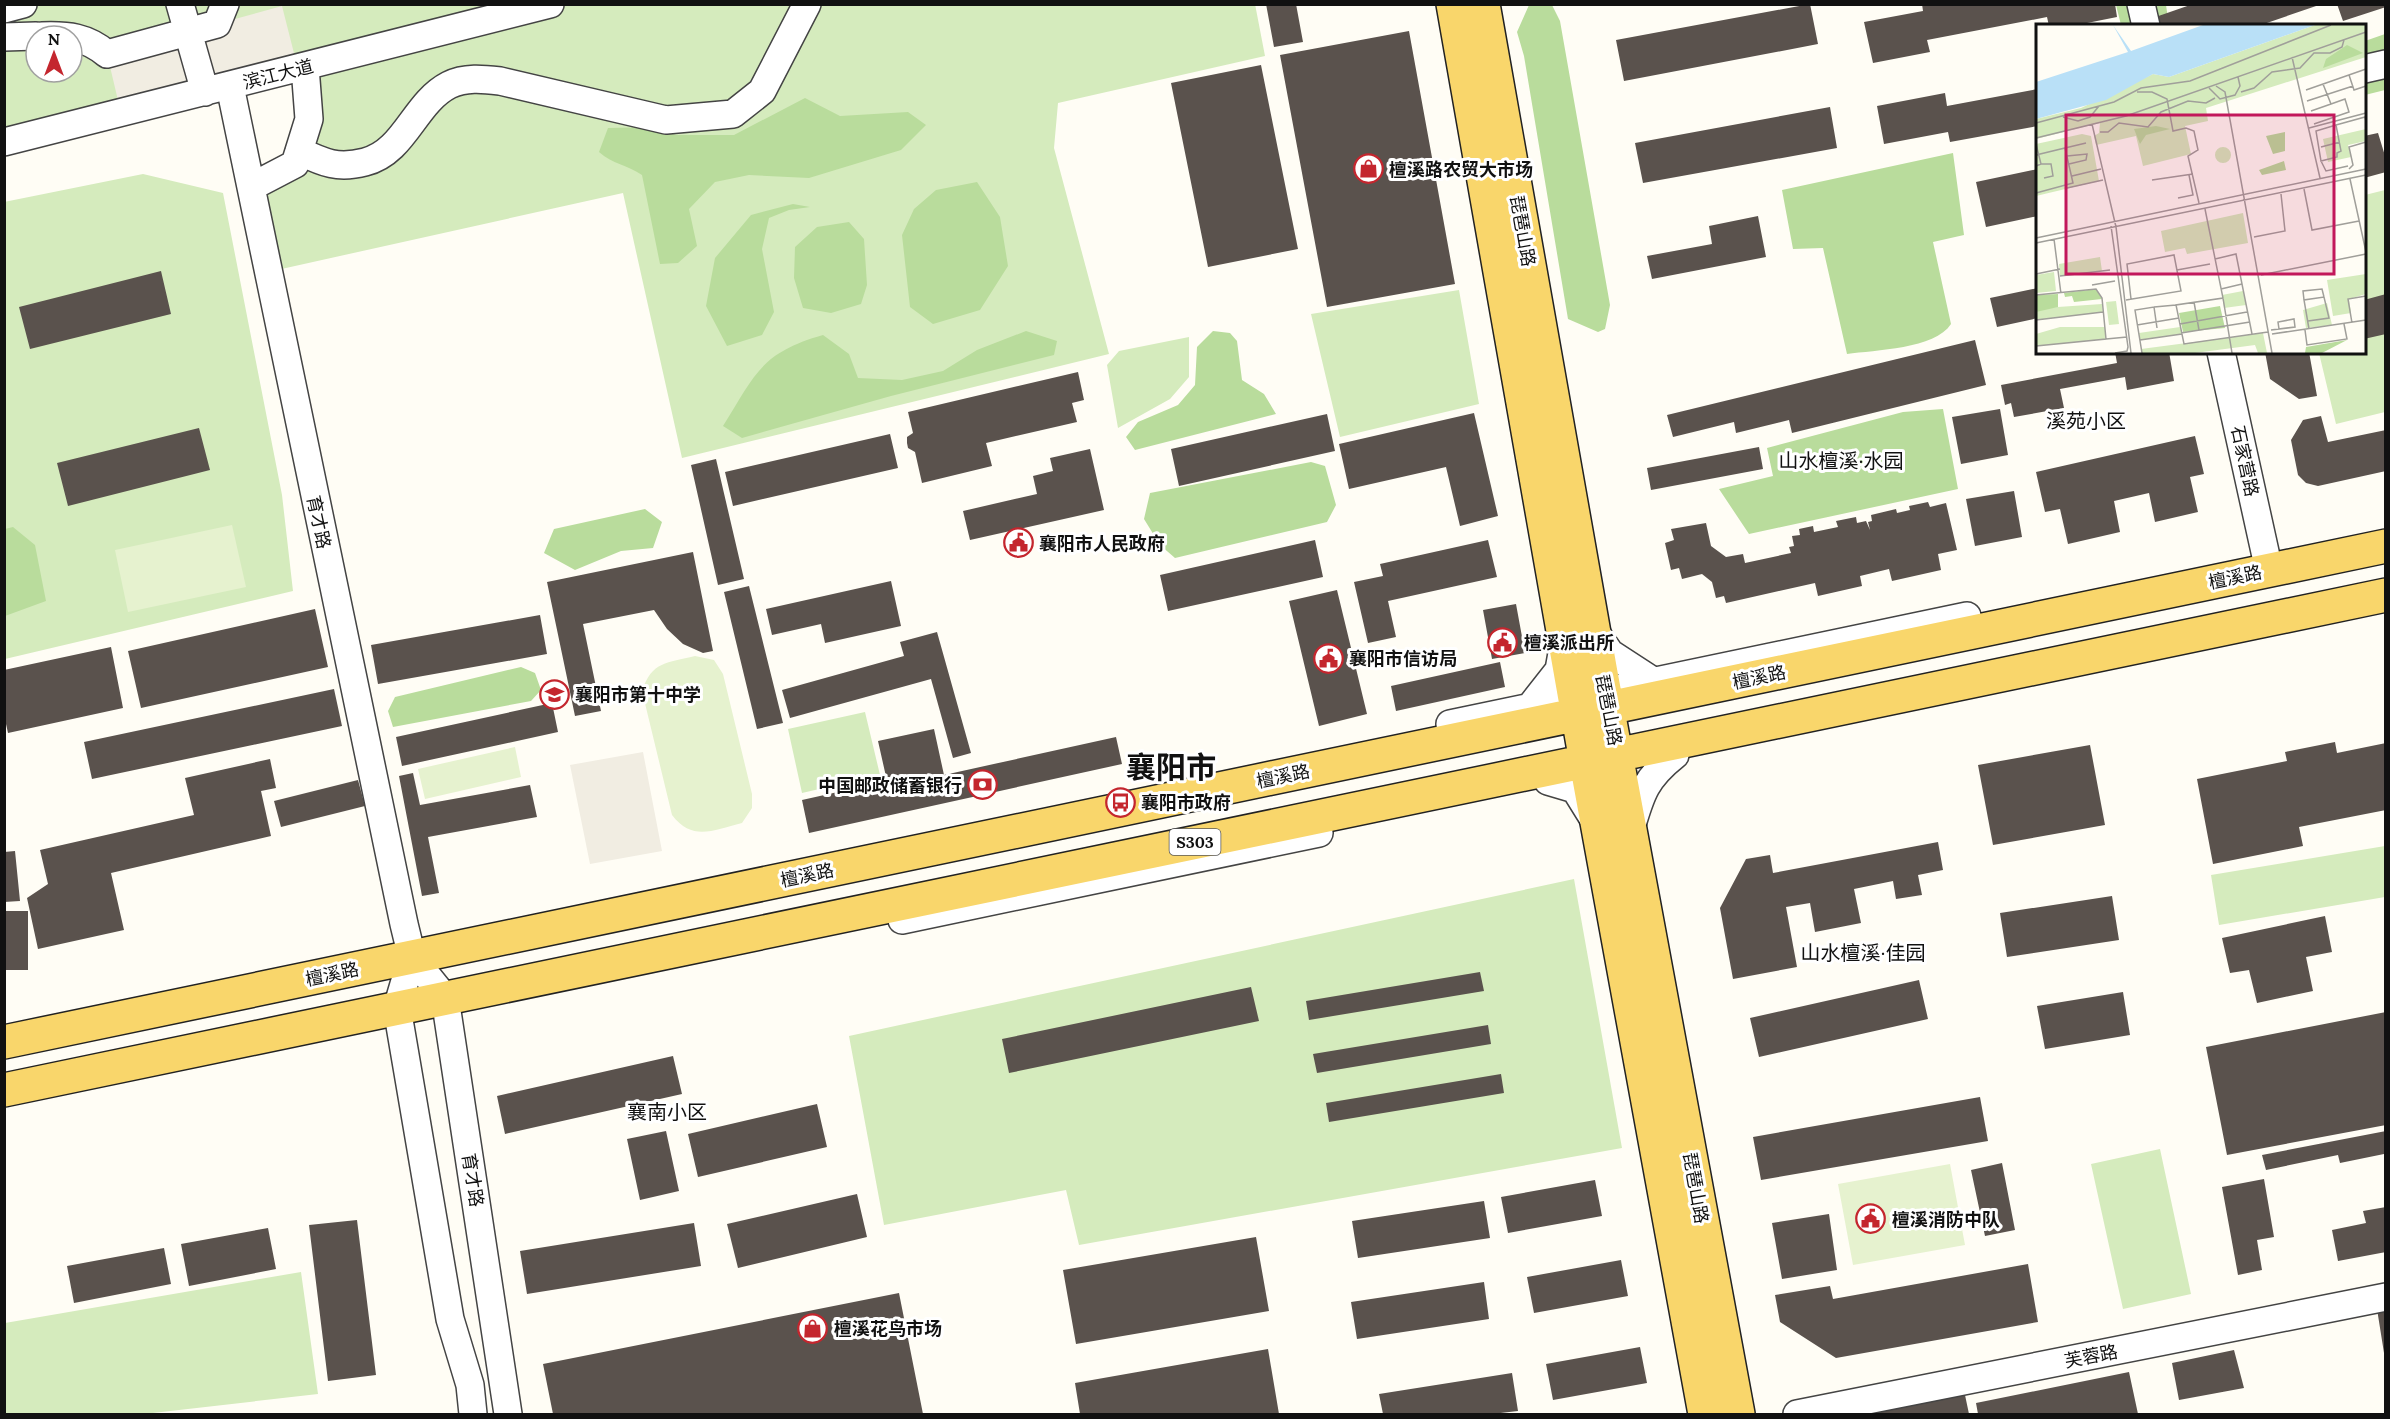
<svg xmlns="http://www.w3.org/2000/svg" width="2390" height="1419" font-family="Lora,'Noto Sans SC',serif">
<rect width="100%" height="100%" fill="#fffdf5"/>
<path fill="#d5ebbd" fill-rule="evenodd" d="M1255 4 1265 56 1058 103 1054 148 1109 354 682 458 623 193 268 272 251 187 295 164 305 67 5 147V5ZM36 36H72V72H36Z
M143 174 223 193 282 495 293 591 5 659 4 202Z
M2385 190V412L2336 424 2319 353 2364 352 2365 195Z
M1459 290 1479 404 1340 437 1311 314Z
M1189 337V377L1170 399 1118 428 1107 365 1119 351Z
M865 712 880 775 802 793 788 729Z
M2385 846V897L2219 925 2211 875Z
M1574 879 1622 1148 1079 1245 1066 1190 884 1225 849 1036Z
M2160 1149 2191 1294 2123 1309 2091 1164Z
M301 1272 318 1394 144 1414H5V1323Z"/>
<path fill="#b9dc9c" d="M1529 5H1552L1560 21 1610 305 1605 329 1598 332 1568 319 1524 56 1517 32Z
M2116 5H2166L2169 25H2121Z
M2385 34V90L2365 95V41Z
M805 98 840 116 908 112 926 125 901 150 809 178 749 175 715 182 689 209 697 246 678 263 660 264 642 175C628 165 612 164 599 152L608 128 653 127 676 135H734Z
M1953 153 1964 235 1933 242 1951 324C1935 349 1875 350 1847 354L1823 248 1793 249 1782 190Z
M977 182 1000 217 1008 266 980 310 933 324 910 307 902 235 914 209 936 190Z
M793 204 810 207 789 210 769 218 762 249 774 312 762 335 727 346 706 306 715 258 751 215Z
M849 222 864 239 867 285 861 304 831 313 803 308 794 278 795 247 817 227Z
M1026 331 1057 341 1054 355 891 396 742 438 723 426C755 375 760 353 823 335L849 354 858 378 902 380 943 371 977 350Z
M1213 331 1230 333 1237 341 1242 380 1264 394 1276 414 1135 450 1126 437 1138 422 1178 405 1195 385 1197 347Z
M1943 409 1958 489 1749 534 1719 489 1773 476 1767 448 1903 412Z
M1311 462 1325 466 1336 505 1327 522 1175 558 1160 545 1144 519 1150 493Z
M645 509 662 522 653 548 621 551 575 570 544 553 554 529Z
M13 527 35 545 46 601 5 616V529Z
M521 667 535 673 541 690 531 701 393 727 388 711 395 697Z"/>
<path fill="#e6f2cf" d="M232 525 246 587 128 612 115 550Z
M695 656 714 660 723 674 752 794V808L742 823C713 830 693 842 672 815L642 691C652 661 667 663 695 656Z
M515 747 521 777 425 799 418 769Z
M1950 1164 1965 1245 1853 1265 1838 1184Z"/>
<path fill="#f1ede2" d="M282 6 298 69 121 113 107 54Z
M643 752 662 851 590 864 570 765Z"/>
<path fill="#5a524d" d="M1266 4H1296L1303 42 1274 47Z
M1810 4 1818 44 1624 81 1616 40Z
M1922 4H2115L2117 17 2072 26H2049L2047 17 1927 40 1930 52 1873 63 1864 22 1923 11Z
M2193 4H2319V5L2258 26H2149L2147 20Z
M2337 4H2386V7L2343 21Z
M1409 31 1455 284 1327 307 1280 55Z
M1261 65 1298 249 1208 267 1171 83Z
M2038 89V126L1950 142 1948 132 1884 144 1877 106 1945 93 1947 106Z
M1830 107 1837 148 1643 183 1635 143Z
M2378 133 2386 159V172L2364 178V136Z
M2038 169V216L1986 227 1976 182Z
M1758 216 1766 257 1652 279 1647 256 1712 244 1709 226Z
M161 271 171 314 30 349 19 307Z
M2038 288V318L1997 327 1990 298Z
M2386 294V334L2364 339V300Z
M1975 340 1986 385 1792 433 1789 420 1736 433 1734 422 1673 437 1667 415Z
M2115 352H2169L2174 381 2127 390 2125 377 2060 389 2064 408 2014 417 2011 403 2005 405 2001 385 2117 363Z
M2265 352H2309L2317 396 2299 399 2270 379Z
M1078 372 1084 400 1072 403 1077 422 986 443 992 466 922 483 915 452 908 448 907 443V437L913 433 908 412Z
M2000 409 2008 455 1961 464 1952 417Z
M1474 413 1498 516 1460 526 1446 467 1349 489 1339 444Z
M1327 414 1335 451 1179 486 1171 449Z
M2321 416 2328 442 2386 430V471L2318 486 2306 483 2298 475 2291 440 2303 420Z
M199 428 210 470 68 506 57 463Z
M890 434 898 468 733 506 725 472Z
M2195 436 2204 474 2190 477 2198 512 2155 522 2149 493 2114 501 2120 532 2068 544 2060 509 2045 512 2036 472Z
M1759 447 1763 469 1651 490 1647 468Z
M1090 449 1104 510 970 540 963 511 1037 494 1033 476 1053 471 1050 458Z
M716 459 744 579 718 585 691 465Z
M2014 491 2022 537 1975 546 1966 499Z
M1928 502 1930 507 1946 503 1957 550 1938 554 1941 570 1892 581 1889 569 1860 576 1862 586 1818 596 1815 583 1726 603 1724 596 1716 598 1712 582 1702 574 1682 579 1679 568 1671 570 1665 543 1674 540 1671 529 1706 523 1711 546 1726 557 1743 554 1745 563 1791 553 1789 547 1794 546 1792 536 1800 535 1799 529 1813 526 1814 532 1838 527 1836 521 1856 517 1857 523 1866 521 1870 530 1868 522 1872 521 1871 515 1896 509 1897 513 1910 510 1909 506Z
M1315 540 1323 577 1168 611 1160 575Z
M1488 540 1497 577 1388 601 1396 637 1368 643 1354 582 1383 576 1380 564Z
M693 552 713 651 703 653 683 644 667 629 654 610 583 624 601 711 575 716 547 582Z
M891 581 901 626 825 643 821 624 772 635 766 609Z
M749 586 783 723 757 729 724 592Z
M1337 590 1367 714 1319 726 1289 601Z
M1516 604 1525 653 1492 659 1483 610Z
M315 609 328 667 141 708 128 651Z
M540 615 547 654 378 684 371 645Z
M937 632 971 753 953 758 931 679 790 718 782 690 904 656 900 642Z
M111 647 123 708 8 733 4 715V670Z
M1500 662 1505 687 1396 711 1391 686Z
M334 689 342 726 92 779 84 742Z
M552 703 558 732 402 766 396 737Z
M934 729 944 775 1116 737 1122 764 809 833 802 800 887 781 878 741Z
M2335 742 2337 753 2386 743V810L2299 827 2303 846 2213 864 2197 779 2287 761 2285 752Z
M2090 745 2105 825 1993 845 1978 765Z
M270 759 276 788 261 791 271 836 111 873 124 930 38 949 27 898 48 884 40 850 194 815 185 778Z
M413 773 420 805 530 785 537 817 428 837 439 893 422 896 399 776Z
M358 780 365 806 281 827 274 801Z
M1938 842 1943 870 1918 875 1922 895 1896 899 1893 881 1854 889 1861 923 1815 932 1810 903 1786 907 1797 967 1733 979 1720 908 1746 859 1770 855 1773 873Z
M15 851 20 901 4 902V852Z
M2112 896 2119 940 2007 957 2000 913Z
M4 911H28V970H4Z
M2325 916 2332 952 2306 957 2313 991 2257 1003 2249 970 2230 973 2222 938Z
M1480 972 1484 991 1309 1020 1306 1001Z
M1919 980 1928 1019 1759 1057 1750 1018Z
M1251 987 1259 1021 1009 1073 1002 1039Z
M2123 992 2130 1035 2045 1049 2037 1006Z
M2386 1012V1125L2227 1155 2206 1047Z
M1488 1025 1491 1044 1317 1073 1313 1054Z
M673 1056 682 1094 505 1134 497 1096Z
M1501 1074 1504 1093 1329 1122 1326 1103Z
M1980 1097 1988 1141 1761 1180 1753 1137Z
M817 1104 827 1147 698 1177 688 1134Z
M666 1131 679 1191 640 1200 627 1139Z
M2386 1131 2384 1154 2340 1163 2338 1155 2266 1170 2262 1155Z
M2002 1163 2015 1230 1985 1236 1971 1170Z
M2264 1179 2274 1237 2257 1240 2262 1270 2238 1275 2222 1187Z
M1595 1180 1602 1216 1508 1233 1501 1197Z
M857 1194 867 1237 738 1268 727 1224Z
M1484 1201 1490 1238 1358 1258 1352 1221Z
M2386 1207V1252L2338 1261 2332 1230 2366 1223 2363 1211Z
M1829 1214 1837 1270 1782 1279 1772 1223Z
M357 1220 376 1375 328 1381 309 1225Z
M694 1223 701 1266 527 1294 520 1251Z
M268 1228 276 1269 189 1286 181 1244Z
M1256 1237 1269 1311 1076 1344 1063 1270Z
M164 1248 171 1284 74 1303 67 1266Z
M1621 1260 1628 1296 1534 1313 1527 1277Z
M2028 1264 2038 1322 1836 1358 1780 1322 1775 1295 1830 1286 1833 1299Z
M1484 1282 1489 1319 1357 1339 1351 1302Z
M899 1293 923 1414H553L543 1364Z
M2386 1308V1353H2384L2377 1309Z
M1640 1347 1647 1383 1553 1400 1546 1364Z
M1268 1349 1279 1414H1080L1075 1383Z
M2234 1350 2244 1388 2179 1400 2172 1363Z
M2129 1372 2138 1414H1978L1976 1403Z
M1512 1373 1518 1411 1492 1414H1383L1379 1394Z
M1965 1395 1969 1414H1875V1413Z"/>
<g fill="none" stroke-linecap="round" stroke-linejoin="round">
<defs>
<path id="minor" d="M180 4 205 92
M2141 4 2146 26
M4 9 23 4
M42 36C68 35 87 37 107 54L217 24 225 4
M4 37 36 36
M2364 69 2386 64
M230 86 404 924 412 957 445 998 508 1414
M4 142 550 4
M299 151C324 163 338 169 365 162 405 152 414 103 449 85 465 77 483 79 500 81L666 120 733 114 762 91 807 4
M251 187 295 164 309 119 305 67
M2221 352 2269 570
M1594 630 1610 653 1653 681
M1530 707 1559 670 1564 642
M1450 724 1967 616
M1548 781 1575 789 1593 818
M1631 828C1641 793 1646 778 1675 755
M902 920 1319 833
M412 957 397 1008 450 1319 470 1385 473 1414
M1797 1414 2386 1297"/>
<path id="major" d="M1453 4 1588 773 1705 1414
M1483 4 1601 673 1738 1414
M4 1042 2386 546
M4 1090 2386 595"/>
</defs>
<use href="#minor" stroke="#444" stroke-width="30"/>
<use href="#major" stroke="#222" stroke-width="36"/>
<use href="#minor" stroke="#fff" stroke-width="27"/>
<use href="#major" stroke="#f9d66b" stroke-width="33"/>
</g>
<defs>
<symbol id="shop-ring" viewBox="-11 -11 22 22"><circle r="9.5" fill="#fff" stroke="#c4262e" stroke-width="1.5"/><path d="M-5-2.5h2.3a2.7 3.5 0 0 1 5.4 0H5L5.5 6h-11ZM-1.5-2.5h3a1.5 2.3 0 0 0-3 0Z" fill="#c4262e"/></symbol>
<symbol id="civic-ring" viewBox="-11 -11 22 22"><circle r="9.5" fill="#fff" stroke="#c4262e" stroke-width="1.5"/><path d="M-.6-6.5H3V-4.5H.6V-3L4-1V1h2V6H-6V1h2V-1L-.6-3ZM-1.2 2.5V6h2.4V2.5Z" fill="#c4262e"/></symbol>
<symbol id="school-ring" viewBox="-11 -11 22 22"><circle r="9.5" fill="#fff" stroke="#c4262e" stroke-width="1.5"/><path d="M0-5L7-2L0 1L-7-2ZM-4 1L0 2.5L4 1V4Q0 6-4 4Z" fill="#c4262e"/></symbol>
<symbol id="bank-ring" viewBox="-11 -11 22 22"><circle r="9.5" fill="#fff" stroke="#c4262e" stroke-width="1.5"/><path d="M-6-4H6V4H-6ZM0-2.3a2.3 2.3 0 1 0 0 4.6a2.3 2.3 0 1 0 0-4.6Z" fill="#c4262e"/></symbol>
<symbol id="bus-ring" viewBox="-11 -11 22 22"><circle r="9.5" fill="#fff" stroke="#c4262e" stroke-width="1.5"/><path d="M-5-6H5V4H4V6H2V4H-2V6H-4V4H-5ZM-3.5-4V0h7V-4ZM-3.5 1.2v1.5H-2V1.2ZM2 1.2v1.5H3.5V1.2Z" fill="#c4262e"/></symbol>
</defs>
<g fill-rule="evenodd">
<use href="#shop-ring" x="1352" y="152" width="33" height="33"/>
<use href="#civic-ring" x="1002" y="526" width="33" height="33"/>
<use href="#civic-ring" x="1486" y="626" width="33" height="33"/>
<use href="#civic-ring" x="1312" y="642" width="33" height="33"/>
<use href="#school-ring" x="538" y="678" width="33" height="33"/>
<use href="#bank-ring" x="966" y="768" width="33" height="33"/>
<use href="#bus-ring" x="1104" y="786" width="33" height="33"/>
<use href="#civic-ring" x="1854" y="1202" width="33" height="33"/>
<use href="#shop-ring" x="796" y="1312" width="33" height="33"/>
</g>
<g text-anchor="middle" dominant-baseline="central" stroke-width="6" stroke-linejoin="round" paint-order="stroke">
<rect fill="#fff" stroke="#585858" stroke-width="1.5" x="1169.5" y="829" width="51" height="26" rx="4.5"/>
<g font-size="16" font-weight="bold" fill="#111">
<text x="1195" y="842">S303</text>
</g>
<g font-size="18" fill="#111" stroke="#fff">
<text transform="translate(278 74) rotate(-14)">滨江大道</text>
<text transform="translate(1523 231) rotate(80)">琵琶山路</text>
<text transform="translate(2245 461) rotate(78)">石家营路</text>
<text transform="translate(319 522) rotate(78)">育才路</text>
<text transform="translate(2235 577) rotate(-12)">檀溪路</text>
<text transform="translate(1759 677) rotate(-12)">檀溪路</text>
<text transform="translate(1609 710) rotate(79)">琵琶山路</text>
<text transform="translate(1283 776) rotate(-12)">檀溪路</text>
<text transform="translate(807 875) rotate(-12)">檀溪路</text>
<text transform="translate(332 974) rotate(-12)">檀溪路</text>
<text transform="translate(473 1180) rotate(81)">育才路</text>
<text transform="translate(1696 1188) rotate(80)">琵琶山路</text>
<text transform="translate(2091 1356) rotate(-11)">芙蓉路</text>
</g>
<g font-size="18" font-weight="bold" fill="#111" stroke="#fff" text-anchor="start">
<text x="1389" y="169">檀溪路农贸大市场</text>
<text x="1039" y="543">襄阳市人民政府</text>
<text x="1524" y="642">檀溪派出所</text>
<text x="1349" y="658">襄阳市信访局</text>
<text x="575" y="694">襄阳市第十中学</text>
<text x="962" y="785" text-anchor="end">中国邮政储蓄银行</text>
<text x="1141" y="802">襄阳市政府</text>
<text x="1892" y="1219">檀溪消防中队</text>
<text x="834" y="1328">檀溪花鸟市场</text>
</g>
<g font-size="20" fill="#111" stroke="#fff">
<text x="2086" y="420">溪苑小区</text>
<text x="1841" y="460">山水檀溪·水园</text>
<text x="1863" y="952">山水檀溪·佳园</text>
<text x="667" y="1111">襄南小区</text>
</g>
<g font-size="30" font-weight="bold" fill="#111" stroke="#fff">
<text x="1171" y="767">襄阳市</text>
</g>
</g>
<g transform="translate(2036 24)">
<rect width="330" height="330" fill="#fffdf5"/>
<path d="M279 1H330V33L170 84 172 97 149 102 155 130 107 142 100 112 60 121 58 112 63 109 64 99 0 115V95L45 84 117 50 133 53ZM330 105V117L312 121 315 133 292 138 287 115ZM46 110 55 112 63 157 0 172V120ZM179 131a8 8 0 1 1 16 0a8 8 0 1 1-16 0ZM207 189 212 219 151 230 149 224 129 228 125 207ZM64 233 66 247 24 252 23 240ZM18 248 20 267 0 269V251ZM330 250V270L313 275 315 289 297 292 291 256ZM207 267 210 281 188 284 186 271ZM80 277 83 300 73 301 70 278ZM291 279 296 301 270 304 267 286ZM66 280 67 288 0 296V288L7 284ZM24 303H69L70 315 0 322V310ZM144 303 146 310 104 316 103 309ZM227 309 231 329H222L219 321 159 329H106L105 325Z" fill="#d5ebbd"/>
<path d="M311 21 327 29 287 44 290 35ZM120 102 134 105 110 111 104 120 98 105ZM249 108V127L237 130 230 112ZM248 137 250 146 226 151 223 146ZM60 265 66 275 38 278 36 272 29 273 28 269ZM22 270V283L0 288V271ZM184 282 189 304 147 308 143 289ZM311 316 286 329H269L270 323Z" fill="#b9dc9c"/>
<path d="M77 1 95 27 167 1H279L133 53 117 50 70 76 0 95V58L92 28Z" fill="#b9e0f7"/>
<path fill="none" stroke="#a09f9a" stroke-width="1.5" d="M256 33 284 154M313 51 318 66 330 62M180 62 189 68 236 329M173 64 184 75 199 71 204 62 202 53M270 66 330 45M101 68H116L131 75 137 107 150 104 158 107 162 126 152 132 163 179M205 68 218 64 236 48 264 44 278 29H294L306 23 308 16M271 77 317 62M275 87 295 80M27 93 42 97 54 93 63 82M0 99 78 78 105 64 154 57 295 1M56 100 80 203 95 329M278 100 313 88 309 75 295 80 287 60M300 101 305 127 301 129V133L285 137 280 107 300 101 329 93 330 97M273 104 330 89M64 108H72L83 99 112 103 125 88 152 77 170 79 179 74M0 114 90 92 330 8M0 120 5 140 0 142M285 123 304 118M29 124 50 119M0 131 29 124 37 159 0 169M31 132 51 130 50 136 33 140M285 137 290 147 312 142M5 140H15L17 152 8 154M313 145 317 141 313 123 330 118M36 152 65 145M314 155 330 228M116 156 157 150M31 164 67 156M268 165 276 206 323 197M142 174 157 171 153 151M169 185 187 274 140 281 148 320 232 308M75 202 92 323 91 327 79 329M218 213 249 207 245 170M0 214 330 145M18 215 25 270M0 219 330 151M179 235 200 230 216 310M141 246 174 240M0 250 24 245M225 251 330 230M24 252 74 246M56 261 79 257M185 265 206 260M0 271 60 265 66 274 70 315 0 322M187 274 196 329M90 276 145 267 138 231 91 240 95 275M268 276 267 267 286 265 288 273M158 278 163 306M118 283 140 281M0 296 67 288M272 297 293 294 288 273 268 276 273 305M316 299 312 275 330 272M144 300 211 288M101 301 143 294M235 306 259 303 258 295 242 298 243 305M269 306 271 321 311 315 308 300M145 309 214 298M236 310 330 296M70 315 91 313M104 316 146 310M106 329 99 286 118 283 121 304"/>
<path fill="#c2185b" fill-opacity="0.15" stroke="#c2185b" stroke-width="3" d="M30 91H298V250H30Z"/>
<rect width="330" height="330" fill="none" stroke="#111" stroke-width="3"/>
</g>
<rect width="2390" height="1419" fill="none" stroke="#111111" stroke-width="12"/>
<g transform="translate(54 54)"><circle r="28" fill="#ffffff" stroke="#a0a0a0" stroke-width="1.5"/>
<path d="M0-4.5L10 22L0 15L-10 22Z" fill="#c4262e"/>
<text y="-9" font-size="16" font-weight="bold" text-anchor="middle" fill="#111111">N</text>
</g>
</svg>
